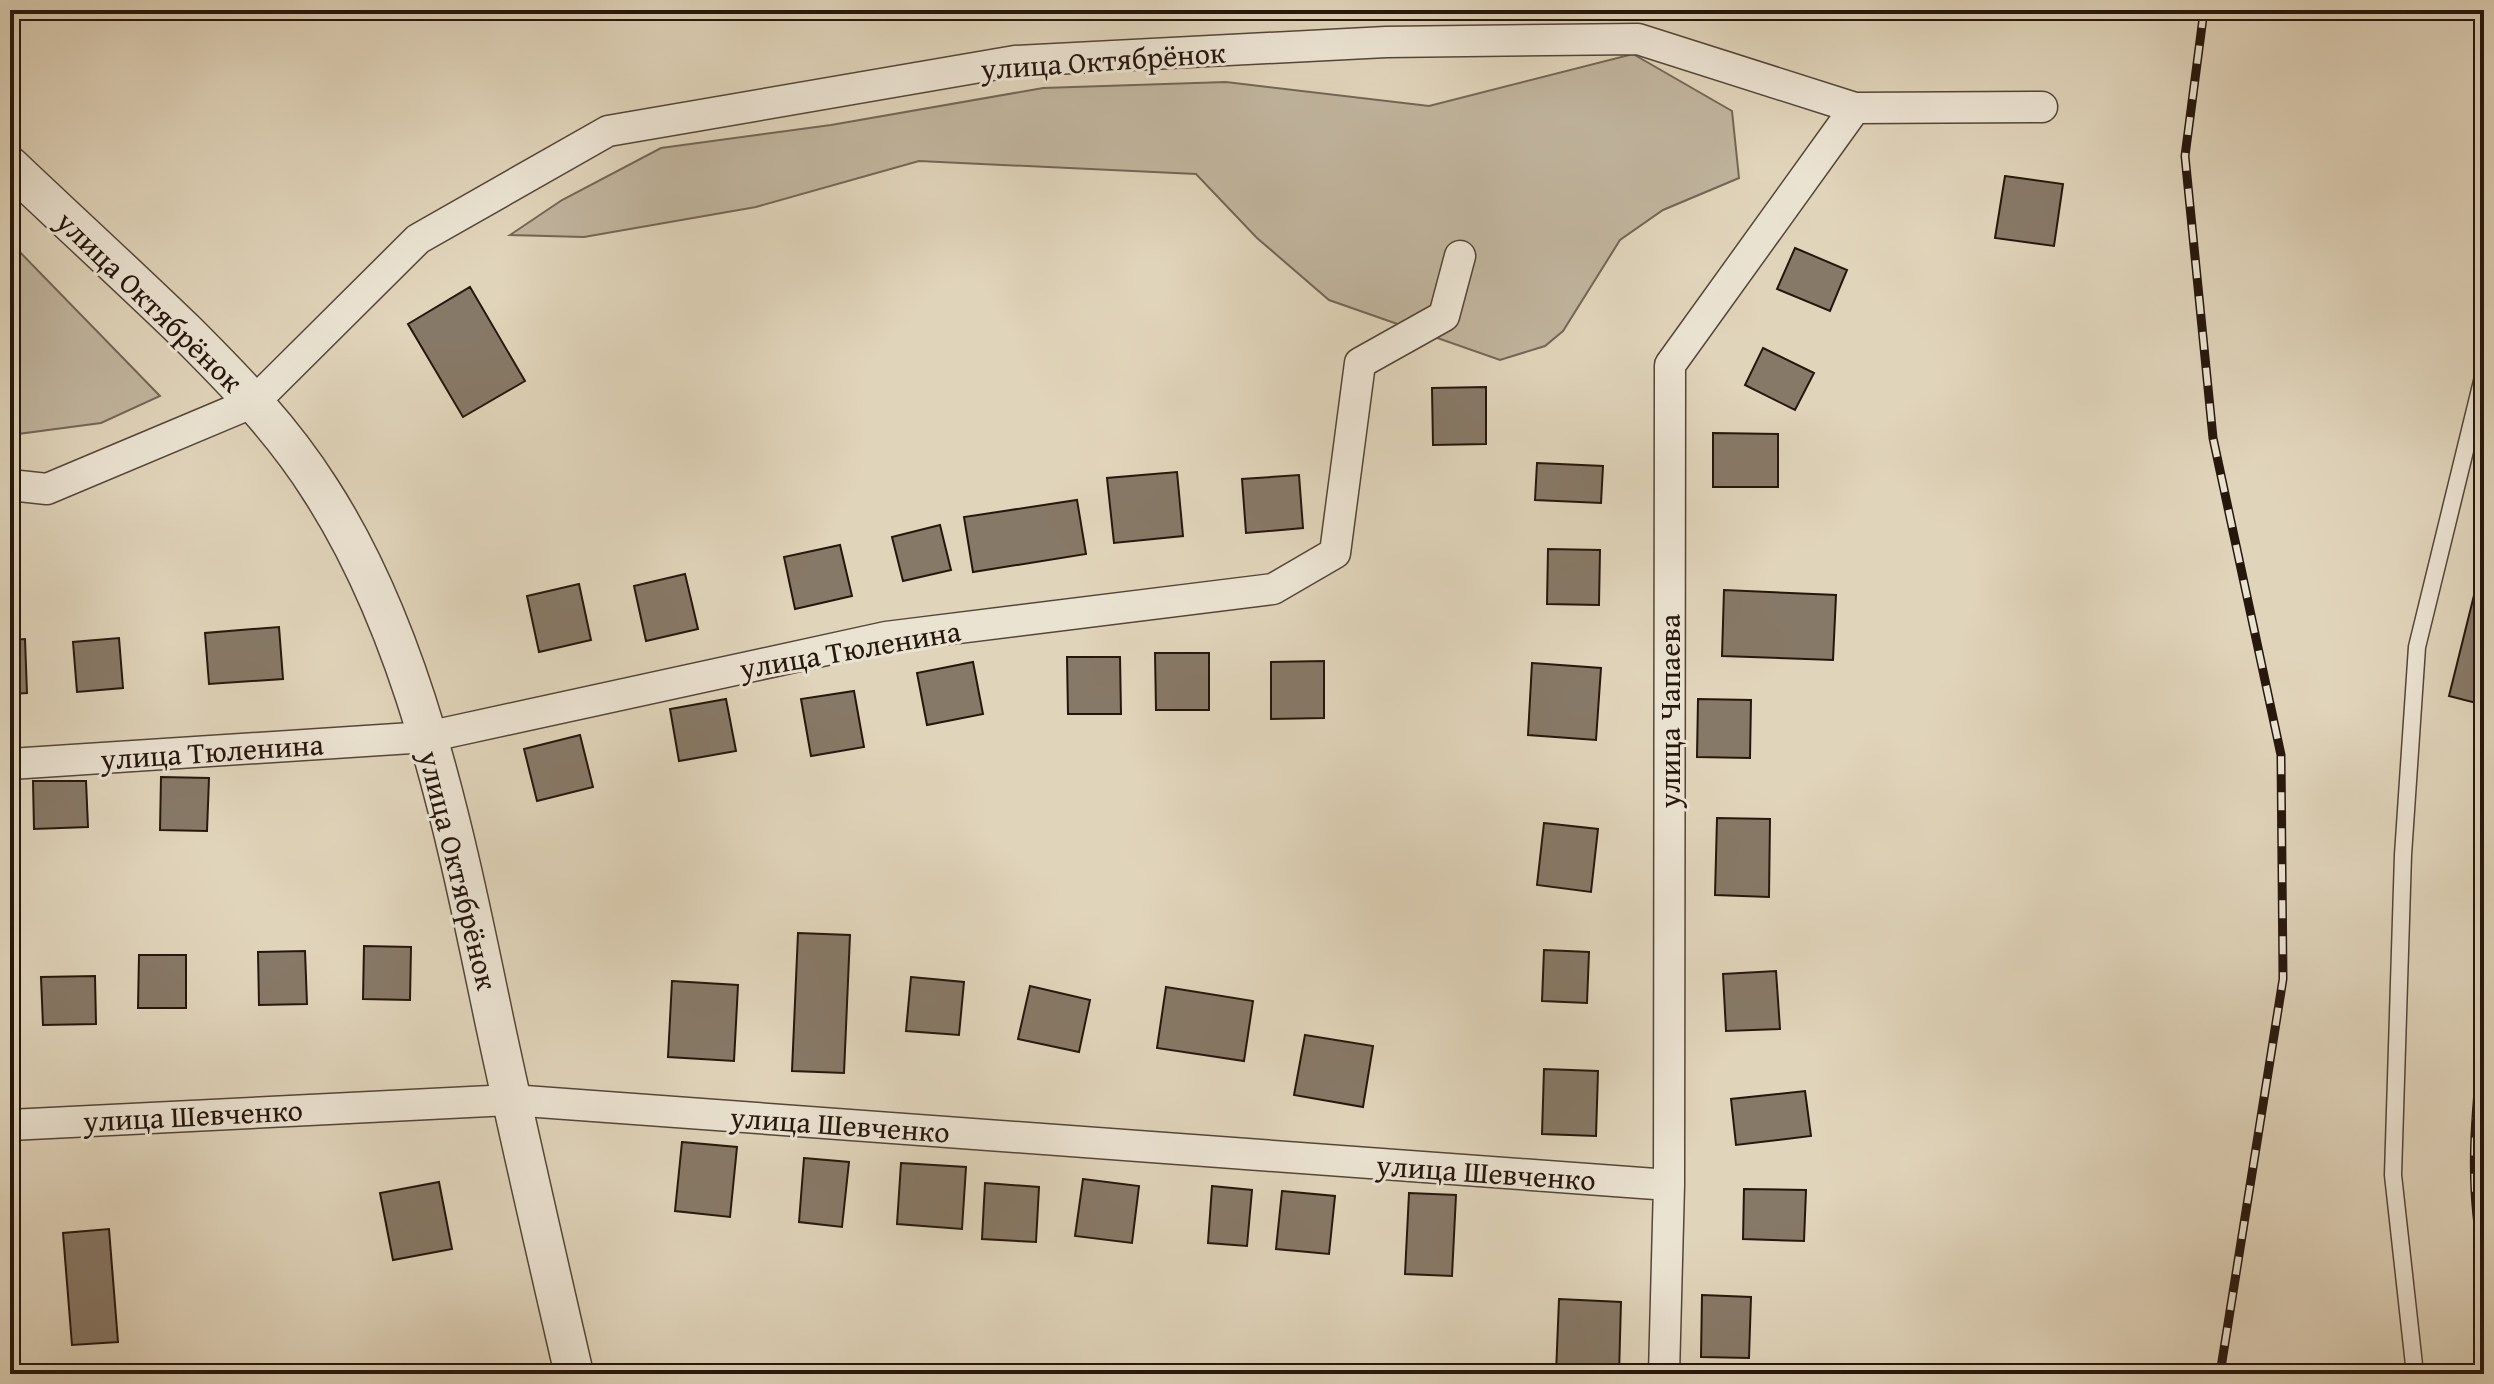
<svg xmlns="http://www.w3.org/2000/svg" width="2494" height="1384" font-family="'Gentium Book Plus',serif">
<rect width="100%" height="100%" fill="#e0d4ba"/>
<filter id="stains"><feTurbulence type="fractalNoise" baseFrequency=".0025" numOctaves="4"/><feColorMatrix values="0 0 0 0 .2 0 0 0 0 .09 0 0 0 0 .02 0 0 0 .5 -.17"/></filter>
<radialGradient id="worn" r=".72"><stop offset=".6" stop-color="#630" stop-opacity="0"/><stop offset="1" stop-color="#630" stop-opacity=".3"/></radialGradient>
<path fill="#c0b49d" stroke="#736655" stroke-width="2" d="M1633 54 1732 111 1739 178 1663 210 1620 240 1563 331 1545 346 1500 360 1329 300 1257 238 1196 174 919 161 756 207 584 237 510 235 562 200 661 148 831 125 1043 88 1226 82 1429 106Z
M10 243 13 245 160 396 101 423 10 435Z"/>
<path fill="#877967" stroke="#26170d" stroke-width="2" d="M2005 176 2063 184 2054 246 1995 238Z
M1795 248 1847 270 1830 311 1777 289Z
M470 287 525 381 463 417 408 324Z
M1763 348 1814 373 1795 410 1745 385Z
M1486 387V444L1433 445 1432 388Z
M1713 433 1778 434V487H1713Z
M1537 463 1603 466 1601 503 1535 500Z
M1177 472 1183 536 1114 543 1107 478Z
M1299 475 1303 528 1246 533 1242 479Z
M1077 500 1086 554 973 572 964 517Z
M940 525 951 570 903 581 892 537Z
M840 545 852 596 795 609 784 557Z
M1548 549 1600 550 1599 605 1547 604Z
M2484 555V705L2449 696Z
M685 574 698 629 646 641 634 586Z
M579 584 591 640 539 652 527 596Z
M1724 590 1836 595 1833 660 1722 656Z
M279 627 283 679 209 684 205 633Z
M119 638 123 688 77 692 73 642Z
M25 639 27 693 10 694V640Z
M1155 653H1209V710H1156Z
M1067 657H1120L1121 714H1068Z
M1324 661V718L1271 719V662Z
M973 662 983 714 927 725 917 673Z
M1532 663 1601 668 1596 740 1528 735Z
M854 691 864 747 811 756 801 699Z
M726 699 736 751 679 761 670 709Z
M1698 699 1751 700 1750 758 1697 757Z
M580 735 593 787 537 801 524 749Z
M161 777 209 778 207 831 160 830Z
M33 781H86L88 827 34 829Z
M1717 818 1770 819 1769 897 1715 895Z
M1544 823 1598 829 1591 892 1537 885Z
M798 933 850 935 844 1073 792 1071Z
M364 946 411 947 410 1000 363 999Z
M1544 950 1589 952 1587 1003 1542 1001Z
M305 951 307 1004 259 1005 258 952Z
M139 955H186V1008H138Z
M1776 971 1780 1029 1726 1031 1723 974Z
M95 976 96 1024 43 1025 41 977Z
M911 977 964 982 959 1035 906 1031Z
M672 981 738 985 734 1061 668 1057Z
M1030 986 1090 1000 1079 1052 1018 1039Z
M1166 987 1253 1001 1244 1061 1157 1048Z
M1305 1035 1373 1046 1363 1107 1294 1095Z
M1544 1069 1598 1071 1596 1136 1542 1134Z
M1805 1091 1811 1136 1736 1145 1731 1099Z
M682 1142 737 1147 730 1217 675 1211Z
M804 1158 849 1162 842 1227 799 1222Z
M901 1163 966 1167 962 1229 897 1224Z
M1083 1179 1139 1186 1132 1243 1075 1236Z
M439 1182 452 1249 393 1260 380 1193Z
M985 1183 1039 1187 1036 1242 982 1239Z
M1212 1186 1252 1190 1247 1246 1208 1243Z
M1744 1189 1806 1190 1804 1241 1743 1239Z
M1282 1191 1335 1196 1329 1254 1276 1249Z
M1409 1193 1456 1195 1452 1276 1405 1274Z
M109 1229 118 1342 72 1345 63 1233Z
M1702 1295 1751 1297 1749 1358 1701 1357Z
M1559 1299 1621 1302 1619 1374H1556Z"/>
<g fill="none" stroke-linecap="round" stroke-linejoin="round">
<defs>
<path id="service" d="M2415 1374 2393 1175 2403 855 2417 647 2484 373"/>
<path id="minor" d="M10 485 47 489 254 402 418 239 608 131 1015 61 1386 42 1638 39 1855 108 2042 107
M10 764 427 737 886 637 1273 589 1335 553 1360 363 1444 316 1460 256
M10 1125 511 1100 1669 1185
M1664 1374 1669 1185 1670 365 1855 108"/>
<path id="tertiary" d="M10 166C69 222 128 276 186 332 235 381 283 430 320 489 419 641 458 848 495 1024 520 1141 547 1257 574 1374"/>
</defs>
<use href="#service" stroke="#544638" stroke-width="19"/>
<use href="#minor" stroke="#544638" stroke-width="33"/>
<use href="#tertiary" stroke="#544638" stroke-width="41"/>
<use href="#service" stroke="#ebe3d2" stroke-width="16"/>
<use href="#minor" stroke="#ebe3d2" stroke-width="30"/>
<use href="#tertiary" stroke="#ebe3d2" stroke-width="38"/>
<defs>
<path id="rail" d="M2204 10 2185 156 2213 438 2281 755 2283 979 2220 1374
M2484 1030C2476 1105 2467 1185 2484 1259"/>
</defs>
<use href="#rail" stroke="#26170d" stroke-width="9"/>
<use href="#rail" stroke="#ebe3d2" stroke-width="6" stroke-dasharray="18" stroke-linecap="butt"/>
</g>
<g text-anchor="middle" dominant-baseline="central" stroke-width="6" stroke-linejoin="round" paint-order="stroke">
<g font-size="30" fill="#26170d" stroke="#ebe3d2">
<text transform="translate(1103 60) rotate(-4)">улица Октябрёнок</text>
<text transform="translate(150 301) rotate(44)">улица Октябрёнок</text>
<text transform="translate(850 649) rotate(-10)">улица Тюленина</text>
<text transform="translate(1669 711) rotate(-90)">улица Чапаева</text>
<text transform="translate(212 751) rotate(-4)">улица Тюленина</text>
<text transform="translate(459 870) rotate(76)">улица Октябрёнок</text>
<text transform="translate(193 1115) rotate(-3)">улица Шевченко</text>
<text transform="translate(840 1124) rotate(4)">улица Шевченко</text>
<text transform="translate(1486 1172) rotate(4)">улица Шевченко</text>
</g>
</g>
<rect width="2494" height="1384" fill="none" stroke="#e0d4ba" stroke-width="40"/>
<rect x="12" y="12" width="2470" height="1360" fill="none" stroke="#26170d" stroke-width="4"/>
<rect x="20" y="20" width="2454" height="1344" fill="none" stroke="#26170d" stroke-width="2"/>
<rect width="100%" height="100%" filter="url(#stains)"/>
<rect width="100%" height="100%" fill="url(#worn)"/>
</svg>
